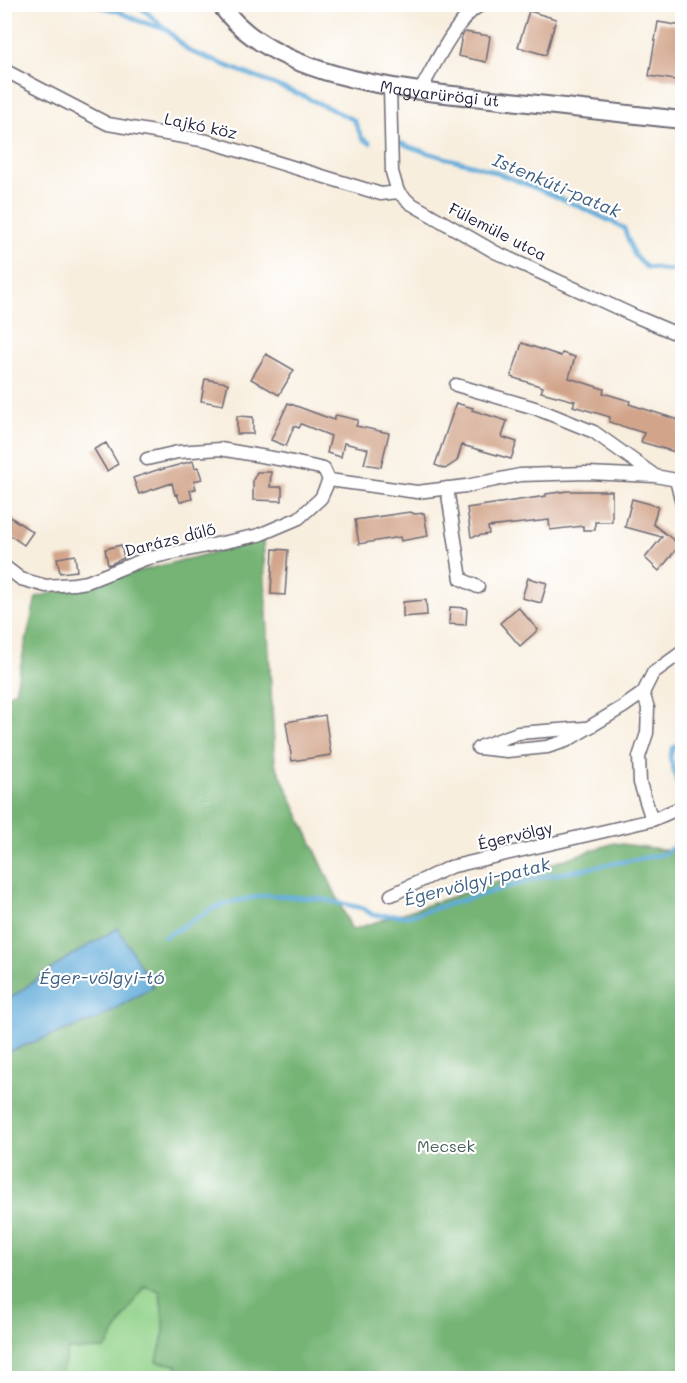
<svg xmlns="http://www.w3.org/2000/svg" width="687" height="1383" font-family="Mali,sans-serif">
<rect width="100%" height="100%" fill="#fff"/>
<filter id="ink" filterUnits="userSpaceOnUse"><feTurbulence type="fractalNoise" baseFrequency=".0167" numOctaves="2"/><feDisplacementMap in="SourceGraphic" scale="12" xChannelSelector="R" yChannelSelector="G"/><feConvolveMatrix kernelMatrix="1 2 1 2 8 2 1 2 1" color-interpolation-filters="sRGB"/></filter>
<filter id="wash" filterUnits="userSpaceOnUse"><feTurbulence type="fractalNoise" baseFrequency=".008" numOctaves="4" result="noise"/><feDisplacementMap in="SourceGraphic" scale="24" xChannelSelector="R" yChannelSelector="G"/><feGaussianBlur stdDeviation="1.35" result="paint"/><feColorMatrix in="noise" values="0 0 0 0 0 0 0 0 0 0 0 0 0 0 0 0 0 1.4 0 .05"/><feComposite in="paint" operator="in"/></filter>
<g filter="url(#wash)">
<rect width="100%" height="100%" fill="#f8eede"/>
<path fill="#91d289" stroke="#5a7a62" stroke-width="1.5" d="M143 1286 160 1291 164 1331 157 1362 177 1365 176 1378H60L67 1350 105 1349Z"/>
<path fill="#74b475" stroke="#4b6b58" stroke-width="1.5" d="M263 540 275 763 352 930 614 843 682 852V1378H176L177 1365 157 1362 164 1331 160 1291 144 1286 105 1349 68 1350 60 1378H5V1053L63 1031 96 1020 118 928 66 959 5 1002V696L15 691 36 597Z"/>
<path fill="#61abd9" stroke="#42668a" stroke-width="1.5" d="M118 928 153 987 96 1020 63 1031 5 1053V1002L66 959Z"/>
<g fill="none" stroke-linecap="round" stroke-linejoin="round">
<path stroke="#61abd9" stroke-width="4.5" d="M90 4 118 11 139 21 165 29
M137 4 166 29 189 51 301 95 354 120 362 138 370 143
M401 143C429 156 460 160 489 170 535 187 581 206 624 228L634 255 646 267 682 272
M682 742 673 748 670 757 680 793 682 815
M164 937 216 907 236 901 267 895 321 899 362 908 373 915 409 916 542 877 664 854 682 840V827"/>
</g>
<g id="blocks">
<path fill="#d2a48a" d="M529 11 556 19 546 55 518 47Z
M658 22 682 26V70L681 81 649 76Z
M465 32 490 36 486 62 458 56 462 36Z
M522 343 561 356 562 353 575 357 569 378 604 389 603 393 630 401 629 404 635 406 682 421V454L641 442 644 433 609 422 610 417 573 406 575 401 541 392 543 387 511 377Z
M266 354 294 370 279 395 251 379Z
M205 379 228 383 223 405 201 401Z
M288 403 334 420 336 415 358 420 356 426 389 433 381 467 364 464 368 449 344 443 341 457 327 453 331 436 301 424 299 428 294 426 286 446 271 440Z
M456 403 473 408 472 410 507 421 502 437 517 442 511 459 462 445 457 461 445 469 435 465Z
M237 416 253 417V434H237Z
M106 443 118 464 107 471 94 449Z
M193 461 195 468 198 467 202 479 194 481 196 489 190 490 192 499 180 502 177 494 175 495 172 483 139 494 133 478 160 469V470Z
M257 472H271L270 487H282V501L253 500V480Z
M568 491H612V522H595V530H583V526L550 530 549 520 488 527 489 534 471 537 467 508 546 496V494Z
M632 499 658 506 653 524 680 545 659 571 645 558 662 537 625 527Z
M410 512 415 514 424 513 428 536 401 541 400 537 359 544 355 520Z
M4 513 33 532 24 545 4 531Z
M121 545 124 558 108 565 105 549Z
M273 549 288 550 285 595 271 594Z
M75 555 77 571 60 573 57 558Z
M528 578 547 583 541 603 522 598Z
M426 600 427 615 403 617V602Z
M450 607 467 608 466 625 449 624Z
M518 607 538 630 520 646 500 623Z
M325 715 331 755 292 761 286 722Z"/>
</g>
</g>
<g filter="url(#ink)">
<use href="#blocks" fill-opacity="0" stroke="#6d6974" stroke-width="1.5"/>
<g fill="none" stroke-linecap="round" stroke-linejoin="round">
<defs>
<path id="street" d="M4 70 108 124 207 141 381 194 398 192
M390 87 392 172 398 192 410 203 495 252 637 317 682 336
M420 91C434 67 457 15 483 4
M456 385 535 408 594 432 654 475
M329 480 417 492 466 486 520 475 587 473 655 476 682 481
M676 480 682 503
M447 488 461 579 478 587
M4 566 21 579 46 586 74 584 87 582 145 559 259 535 299 518 321 498 329 480 324 469 284 460 220 449 178 452 147 459
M643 693 648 708 647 733 639 757 640 783 652 820
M482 746 518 733 585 728
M478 748 507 751 547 747 566 741 623 707 643 693 653 673 682 652
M391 895 450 867 652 820 682 807"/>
<g id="secondary">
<path id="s1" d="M220 4C275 84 422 91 510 101 568 107 625 114 682 120"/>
</g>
</defs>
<use href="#street" stroke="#6d6974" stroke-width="15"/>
<use href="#secondary" stroke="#6d6974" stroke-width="20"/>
<use href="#street" stroke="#fff" stroke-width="12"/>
<use href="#secondary" stroke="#fff" stroke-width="16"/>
</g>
</g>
<g text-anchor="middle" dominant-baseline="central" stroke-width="4.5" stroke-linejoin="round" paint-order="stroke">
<g font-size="16" fill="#22223b" stroke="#fff">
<text stroke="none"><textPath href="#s1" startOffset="244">Magyarürögi út</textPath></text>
<text transform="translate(201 125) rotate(12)">Lajkó köz</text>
<text transform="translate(498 231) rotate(27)">Fülemüle utca</text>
<text transform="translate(170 539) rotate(-14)">Darázs dűlő</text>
<text transform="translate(515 835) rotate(-13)">Égervölgy</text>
</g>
<g font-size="16" fill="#496056" stroke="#fff">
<text x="446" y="1145">Mecsek</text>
</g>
<g font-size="18" font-style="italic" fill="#3e6082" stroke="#fff">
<text transform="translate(557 185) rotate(23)">Istenkúti-patak</text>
<text transform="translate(477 881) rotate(-14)">Égervölgyi-patak</text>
<text x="102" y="977">Éger-völgyi-tó</text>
</g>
</g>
<rect width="687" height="1383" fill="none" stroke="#fff" stroke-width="24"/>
</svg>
